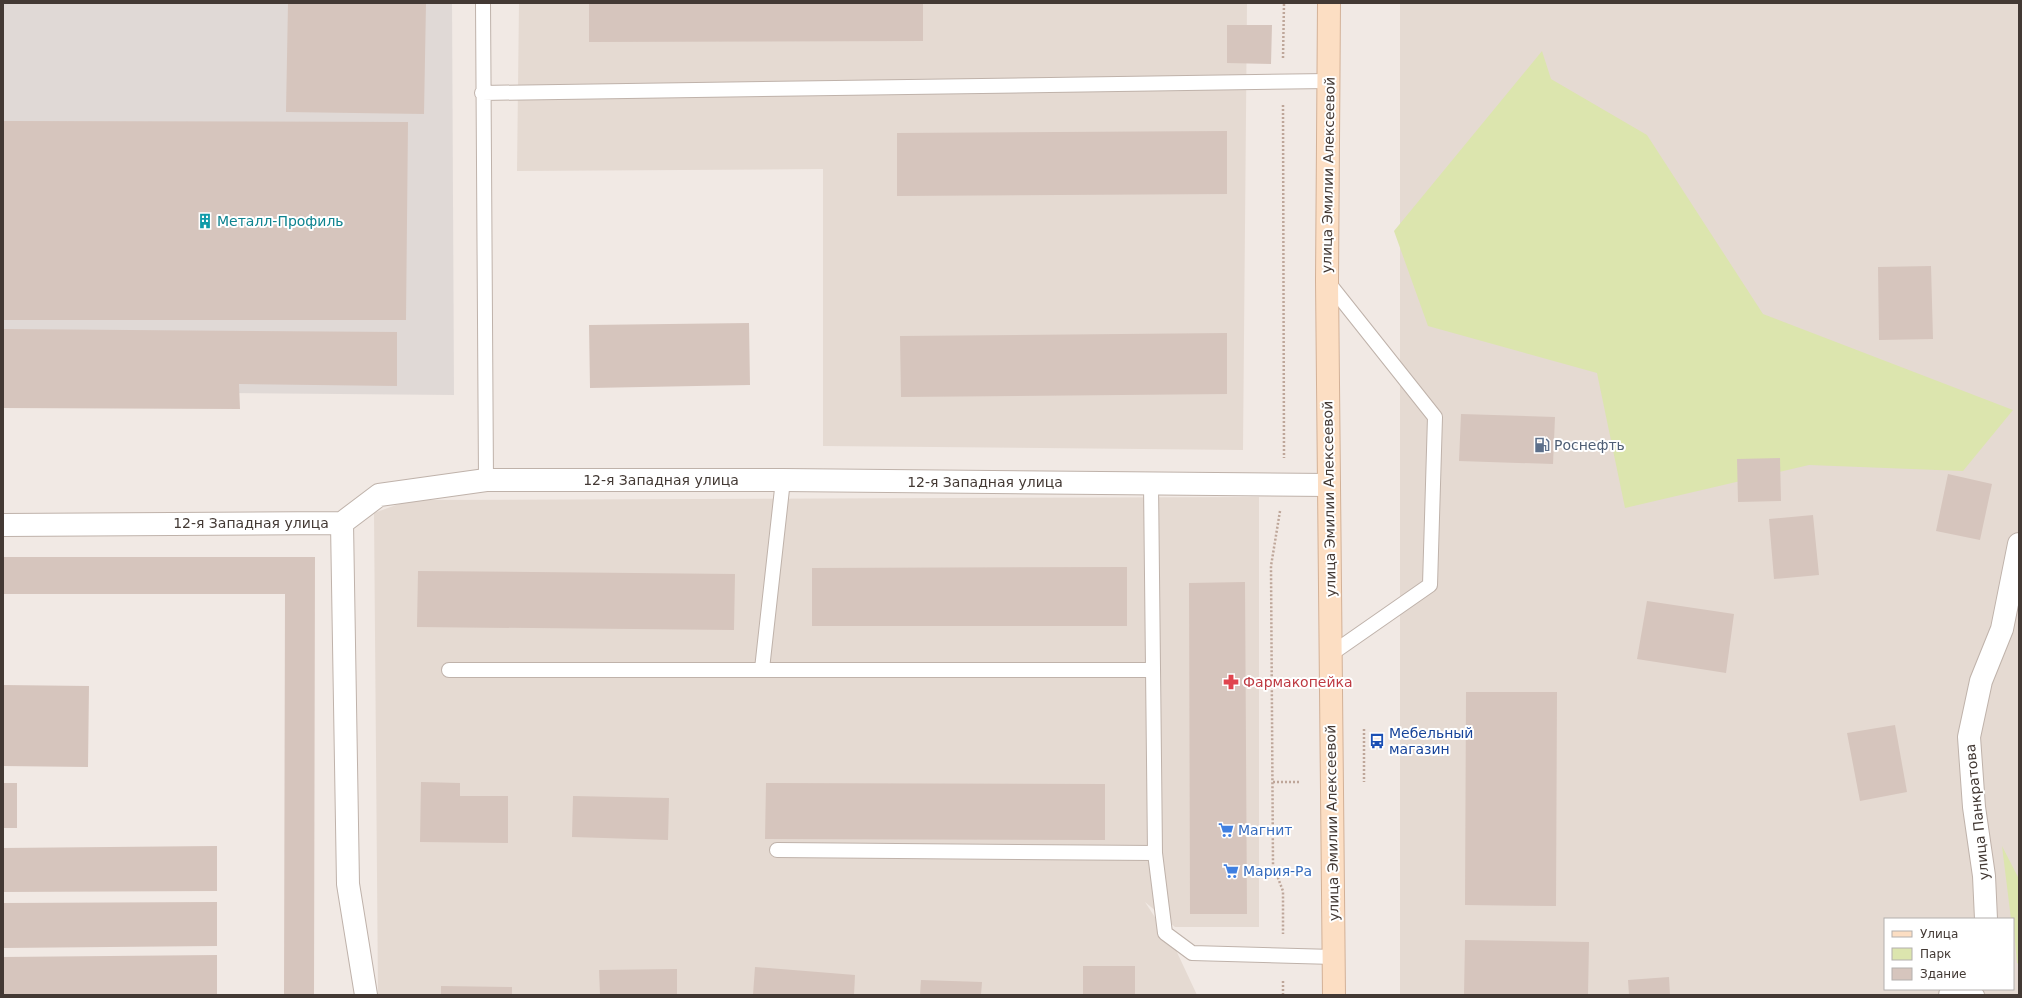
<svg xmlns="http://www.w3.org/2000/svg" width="2022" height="998" font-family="'DejaVu Sans',sans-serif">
<rect width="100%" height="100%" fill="#f1e9e4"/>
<path fill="#e5dad2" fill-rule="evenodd" d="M519 3H1247L1243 450 823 446V169L517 171Z
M1400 3H2019V995H1400ZM1885 919H2013V989H1885Z
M1259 497V927H1175L1145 902 1175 948 1197 995H378L374 513 410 500Z"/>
<path fill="#e0d9d6" d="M3 3H452L454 395 3 391Z"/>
<path fill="#dce5ae" d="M1542 51 1551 79 1647 135 1763 314 2013 410 1963 471 1809 465 1625 508 1597 373 1428 326 1394 231Z
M2002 846 2019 879V964L2017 963 2013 919H2011Z"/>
<path fill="#d6c5bd" d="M288 3H426L424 114 286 112Z
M589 3H923V41L589 42Z
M1227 25H1272L1271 64 1227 63Z
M3 121 408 122 406 320H3Z
M1227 131V194L897 196V133Z
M1931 266 1933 339 1879 340 1878 267Z
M749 323 750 385 590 388 589 325Z
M3 329 397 332V386L239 384 240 409 3 408Z
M1227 333V394L901 397 900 336Z
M1461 414 1555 417 1553 464 1459 461Z
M1780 458 1781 501 1738 502 1737 459Z
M1948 474 1992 484 1980 540 1936 531Z
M1813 515 1819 575 1774 579 1769 519Z
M3 557H315L314 995H284L285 594H3Z
M1127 567V626H812V568Z
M418 571 735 574 734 630 417 627Z
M1245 582 1247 914H1190L1189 583Z
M1647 601 1734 614 1726 673 1637 659Z
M3 685 89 686 88 767 3 766Z
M1466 692H1557L1556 906 1465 905Z
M1895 725 1907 792 1860 801 1847 733Z
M421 782 460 783V796H508V843L420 842Z
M3 783H17V828H3Z
M766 783 1105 784V840L765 839Z
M573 796 669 798 668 840 572 837Z
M217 846V891L3 892V848Z
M217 902V946L3 948V903Z
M1465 940 1589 942 1588 995H1464Z
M217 955V995H3V957Z
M1083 966H1135V995H1083Z
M755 967 855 975 854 995H753Z
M677 969V995H600L599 970Z
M1669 977 1670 995H1629L1628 980Z
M921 980 982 982 981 995H920Z
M441 986 512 987V995H441Z
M1241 994H1252V995H1241Z"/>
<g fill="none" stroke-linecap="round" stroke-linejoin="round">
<defs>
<path id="lane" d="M483 3 486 480
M482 93 1329 81
M1327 281 1435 417 1430 585 1331 654
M1151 483 1155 853 1165 933 1192 953 1334 957
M762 669 783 480
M449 670H1153
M777 850 1155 853
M1953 992 1977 995"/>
<path id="street" d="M342 523 348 884 366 995
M3 525 342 523 379 495 486 480H783L1329 485
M1986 919 1984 876 1974 807 1969 737 1981 681 2002 629 2019 544
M1950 995 1955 989"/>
<path id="secondary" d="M1329 3 1327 281 1334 995"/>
</defs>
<use href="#lane" stroke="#bfb2aa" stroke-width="16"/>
<use href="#street" stroke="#bfb2aa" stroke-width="24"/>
<use href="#secondary" stroke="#d3b197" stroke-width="24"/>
<path stroke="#bea699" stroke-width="2.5" stroke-dasharray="2 2" stroke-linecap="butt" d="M1283 58 1284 3
M1283 105 1284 458
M1280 511 1271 566 1273 865 1283 891V934
M1364 729V782
M1273 782H1300
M1283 995V979"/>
<use href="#lane" stroke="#fff" stroke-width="14"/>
<use href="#street" stroke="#fff" stroke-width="22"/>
<use href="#secondary" stroke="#fcdec3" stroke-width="22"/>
</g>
<defs>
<symbol id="building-bare" viewBox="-9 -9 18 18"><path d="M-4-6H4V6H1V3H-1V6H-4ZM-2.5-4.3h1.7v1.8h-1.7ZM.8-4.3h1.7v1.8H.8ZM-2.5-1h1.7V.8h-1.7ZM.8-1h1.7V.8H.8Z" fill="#0f9aa8" stroke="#fff" stroke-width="2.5" paint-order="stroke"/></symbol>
<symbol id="fuel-bare" viewBox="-9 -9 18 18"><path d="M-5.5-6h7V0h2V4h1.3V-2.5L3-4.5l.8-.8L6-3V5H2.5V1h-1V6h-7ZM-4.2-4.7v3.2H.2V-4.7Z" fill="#5c6f8a" stroke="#fff" stroke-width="2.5" paint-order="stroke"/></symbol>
<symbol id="pharmacy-bare" viewBox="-9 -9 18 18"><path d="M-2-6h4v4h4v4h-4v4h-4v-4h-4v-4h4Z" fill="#e0444e" stroke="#fff" stroke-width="2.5" paint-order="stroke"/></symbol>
<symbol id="bus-bare" viewBox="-9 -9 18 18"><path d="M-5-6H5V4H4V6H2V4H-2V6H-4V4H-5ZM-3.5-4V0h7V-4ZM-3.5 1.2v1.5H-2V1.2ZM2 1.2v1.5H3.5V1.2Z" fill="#1a4fb4" stroke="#fff" stroke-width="2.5" paint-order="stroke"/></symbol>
<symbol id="supermarket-bare" viewBox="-9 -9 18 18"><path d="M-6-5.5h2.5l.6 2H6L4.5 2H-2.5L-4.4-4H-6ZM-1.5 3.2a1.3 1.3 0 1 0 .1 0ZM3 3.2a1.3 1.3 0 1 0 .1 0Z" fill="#3f7fe0" stroke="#fff" stroke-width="2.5" paint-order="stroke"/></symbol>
</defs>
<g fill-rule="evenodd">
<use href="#building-bare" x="194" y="210" width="22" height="22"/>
<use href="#fuel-bare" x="1531" y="434" width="22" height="22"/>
<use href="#pharmacy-bare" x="1220" y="671" width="22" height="22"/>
<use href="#bus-bare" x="1366" y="730" width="22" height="22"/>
<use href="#supermarket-bare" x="1215" y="819" width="22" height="22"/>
<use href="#supermarket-bare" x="1220" y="860" width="22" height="22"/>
</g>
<g text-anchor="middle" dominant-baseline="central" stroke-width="4" stroke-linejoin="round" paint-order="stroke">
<g font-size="14" fill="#433934" stroke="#fff">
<text transform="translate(1328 175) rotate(-89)">улица Эмилии Алексеевой</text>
<text x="661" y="480">12-я Западная улица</text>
<text x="985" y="482">12-я Западная улица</text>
<text transform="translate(1329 499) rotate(-91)">улица Эмилии Алексеевой</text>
<text x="251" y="523">12-я Западная улица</text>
<text transform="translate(1977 812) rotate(-96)">улица Панкратова</text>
<text transform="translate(1332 823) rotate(-91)">улица Эмилии Алексеевой</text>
</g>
<g font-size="14" fill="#0d838f" stroke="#fff" text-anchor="start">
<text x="217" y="221">Металл-Профиль</text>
</g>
<g font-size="14" fill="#4e5e75" stroke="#fff" text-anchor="start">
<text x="1554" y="445">Роснефть</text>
</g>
<g font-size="14" fill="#be3a42" stroke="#fff" text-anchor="start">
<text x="1243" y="682">Фармакопейка</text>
</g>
<g font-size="14" fill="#164399" stroke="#fff" text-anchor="start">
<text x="1389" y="733">Мебельный<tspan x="1389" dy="16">магазин</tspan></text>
</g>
<g font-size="14" fill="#366cbe" stroke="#fff" text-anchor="start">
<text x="1238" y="830">Магнит</text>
<text x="1243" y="871">Мария-Ра</text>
</g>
</g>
<rect width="2022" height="998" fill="none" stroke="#433934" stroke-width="8"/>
<rect x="1884" y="918" width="130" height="72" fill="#ffffff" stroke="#b4b0ae"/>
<rect x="1892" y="931" width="20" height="6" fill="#fcdec3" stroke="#b4b0ae"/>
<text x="1920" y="938" font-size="12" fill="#433934">Улица</text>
<rect x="1892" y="948" width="20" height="12" fill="#dce5ae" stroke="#b4b0ae"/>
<text x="1920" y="958" font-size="12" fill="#433934">Парк</text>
<rect x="1892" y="968" width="20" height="12" fill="#d6c5bd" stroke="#b4b0ae"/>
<text x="1920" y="978" font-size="12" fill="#433934">Здание</text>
</svg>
